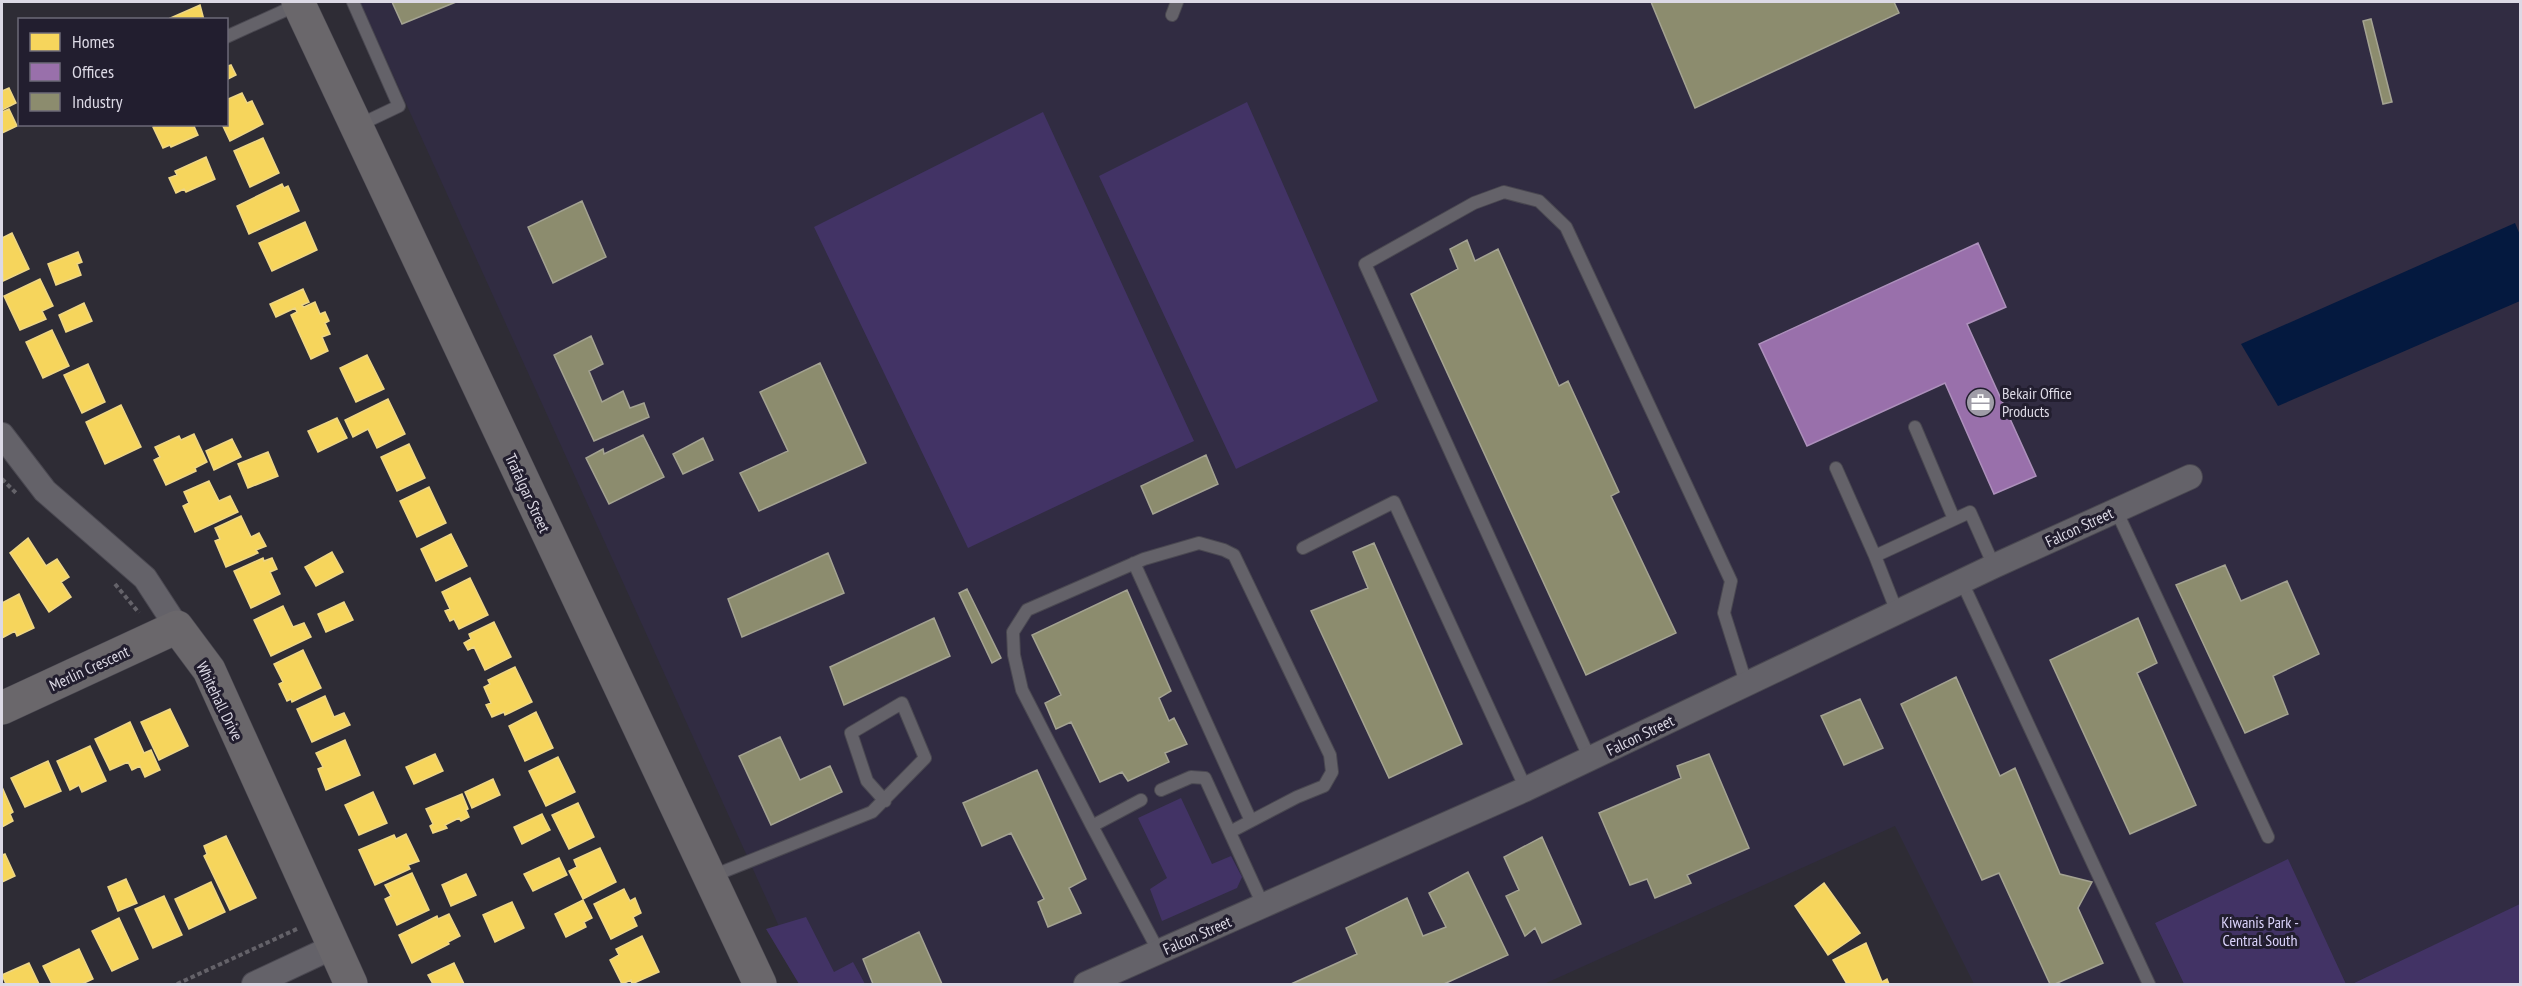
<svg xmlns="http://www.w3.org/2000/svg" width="2522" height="986" font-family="'PT Sans Narrow',sans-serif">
<rect width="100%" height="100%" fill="#2e2c35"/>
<path fill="#312c42" d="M360 2H2520V905L2352 984H2346L2288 860 2155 923 2184 984H1974L1895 826 1544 984H805Z"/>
<path fill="#423365" d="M1247 102 1378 401 1236 469 1099 176Z
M1043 112 1194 441 968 548 814 227Z
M1181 798 1212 864 1231 856 1242 877 1237 888 1162 921 1150 889 1167 878 1138 818Z
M2288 859 2346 984H2184L2155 923Z
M2520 904V984H2352Z
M806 917 834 972 853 962 865 984H799L766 929Z"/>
<path fill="#04193f" d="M2515 223 2520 235V301L2278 406 2241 344Z"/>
<path fill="#f6d55c" stroke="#eed685" stroke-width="1.5" d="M200 5 204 20H166Z
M226 64 228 66 231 65 236 75 226 80Z
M9 88 16 103 2 110V91Z
M242 93 247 103 252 101 263 124 230 141 222 124H226V100Z
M9 109 17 126 2 133V112Z
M159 124H193L198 135 171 147 170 145 163 148 153 127Z
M263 138 279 173 250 187 234 151Z
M206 157 215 179 186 192 184 189 176 193 169 178 177 175 175 171Z
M282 184 284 188 288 186 299 211 249 234 237 206Z
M305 222 317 250 272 271 259 243Z
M12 233 29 269 3 281 2 238Z
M78 252 82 262 77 264 81 275 56 285 48 264Z
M40 279 53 306 42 311 46 319 20 330 4 296Z
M303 289 309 302 302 305 304 307 315 302 320 314 325 312 329 321 325 323 330 334 322 337 328 351 311 359 291 315 297 312 295 308 276 317 270 304Z
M84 303 92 321 66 332 59 315Z
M52 330 69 366 43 378 26 342Z
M367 355 384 389 356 402 340 368Z
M88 364 105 402 82 413 64 375Z
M388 399 405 434 377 448 368 429 353 437 345 420Z
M121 405 141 447 105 464 86 422Z
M337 418 347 438 318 452 308 431Z
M194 434 207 462 195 468 196 471 166 485 154 460 160 457 155 447 179 436 181 440Z
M232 439 241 457 214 470 206 451Z
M409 444 425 478 397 491 381 457Z
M268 452 278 476 248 488 238 464Z
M209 481 219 501 230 496 238 512 195 532 183 506 189 503 184 492Z
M429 487 446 523 417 537 400 501Z
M241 516 251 537 259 533 266 546 256 550 258 553 226 567 215 541 220 539 215 528Z
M451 534 467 566 436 581 421 549Z
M28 538 46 566 57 559 69 577 61 582 71 597 49 612 10 553Z
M332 552 343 572 316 586 305 567Z
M263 558 264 561 272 558 277 569 270 572 280 594 251 608 234 571Z
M470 578 488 615 459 629 454 619 450 621 445 611 450 609 442 592Z
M19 594 34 628 17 636 15 631 2 638V603Z
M344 602 353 620 326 632 318 614Z
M283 606 293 627 304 623 311 637 271 656 254 620Z
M494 622 511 657 485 670 474 647 468 650 464 643 471 639 469 634Z
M303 650 321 688 292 702 291 699 287 701 279 684 283 682 274 664Z
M515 667 532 702 505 715 504 712 492 717 486 705 491 703 484 687 490 684 488 680Z
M325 696 334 717 344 713 350 725 312 742 297 709Z
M170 709 188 746 159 760 141 722Z
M536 712 553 748 525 761 509 726Z
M130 722 144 753 151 750 160 770 145 777 140 766 132 770 128 762 110 770 95 739Z
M345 740 360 775 326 790 318 769 323 767 316 753Z
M90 746 106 781 82 792 79 785 70 790 57 761Z
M435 754 443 771 414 784 406 767Z
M558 757 575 792 546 806 529 771Z
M48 761 61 791 25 807 11 778Z
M493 779 500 795 472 808 465 792Z
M2 787 13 812 10 814 13 821 2 827Z
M373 792 387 823 359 835 345 805Z
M462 794 468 809 466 810 469 817 461 821 459 818 445 825 447 828 433 833 430 826 433 824 426 809Z
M578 803 594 837 569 849 552 815Z
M542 814 550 830 522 844 514 827Z
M406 834 419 861 408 865 410 869 375 885 359 850 394 835 396 839Z
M226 836 256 898 230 910 204 856 207 854 204 846Z
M600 848 616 882 583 899 569 871 577 867 574 860Z
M5 854 15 876 2 882V855Z
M559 858 567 875 533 891 524 874Z
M412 873 429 910 397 925 385 899 391 896 385 885Z
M466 874 476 895 451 906 442 885Z
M126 879 137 903 118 911 108 887Z
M211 882 225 912 189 929 175 899Z
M1824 883 1860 933 1828 955 1795 906Z
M624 889 630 901 635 898 641 913 633 917 637 926 611 939 594 904Z
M164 896 182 935 153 948 135 909Z
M583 900 592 918 584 922 586 927 566 937 555 914Z
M512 902 524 928 495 942 483 915Z
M449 914 460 936 448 942 449 944 412 963 399 935 437 916 438 919Z
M119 918 138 959 112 971 92 931Z
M642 936 659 972 632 984 631 980 622 984 610 960 619 955 616 949Z
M1866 943 1882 982 1887 979 1889 984H1847L1833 960Z
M79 949 93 979 82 984H52L43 966Z
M29 963 39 984H6L2 975Z
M454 963 464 984H433L428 975Z"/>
<path fill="#9970ab" stroke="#ad90bc" stroke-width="1.5" d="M1978 243 2006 307 1967 324 2036 476 1994 494 1945 383 1807 446 1759 344Z"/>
<path fill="#8c8c6e" stroke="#a4a392" stroke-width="1.5" d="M392 2H456L402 24Z
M1651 2H1894L1899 13 1695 108Z
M2371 19 2392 102 2383 104 2363 21Z
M582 201 606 257 553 283 528 227Z
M1467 240 1475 261 1498 249 1559 386 1568 381 1619 492 1611 496 1676 633 1586 675 1411 294 1458 269 1450 249Z
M591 336 603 364 589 371 602 402 623 391 630 408 644 403 649 417 594 441 554 355Z
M820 363 866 463 759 511 740 473 788 451 760 392Z
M643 435 664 477 609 504 586 458 603 449 604 454Z
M703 438 713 460 683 474 673 454Z
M1206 455 1218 484 1153 514 1141 486Z
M1374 543 1462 744 1389 778 1311 611 1368 588 1353 552Z
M828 553 844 593 742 637 728 599Z
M2225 565 2241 601 2287 581 2319 654 2273 676 2288 714 2245 733 2176 585Z
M967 589 1001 658 992 663 959 593Z
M1127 590 1171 691 1159 698 1169 721 1174 718 1187 744 1165 753 1169 762 1128 781 1122 772 1100 782 1071 722 1056 729 1045 703 1061 695 1032 635Z
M934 618 950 656 844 705 830 667Z
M2138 618 2157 663 2137 673 2196 805 2130 834 2050 660Z
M1956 677 2000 776 2015 768 2060 874 2092 882 2078 908 2103 963 2055 984H2050L1999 873 1982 880 1901 704Z
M1860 699 1883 748 1844 765 1821 716Z
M780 737 800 780 830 766 842 792 771 825 739 756Z
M1709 754 1749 848 1687 875 1691 883 1655 898 1647 879 1630 885 1599 813 1681 778 1677 766Z
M1037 770 1086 879 1069 888 1081 913 1048 927 1038 902 1044 899 1011 833 982 846 963 803Z
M1542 837 1581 924 1542 943 1535 928 1525 936 1506 896 1519 890 1504 857Z
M1468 872 1508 955 1444 984H1291L1357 954 1346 928 1407 898 1423 936 1446 927 1429 893Z
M919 932 942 984H873L863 959Z"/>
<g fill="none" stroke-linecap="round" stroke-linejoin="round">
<defs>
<path id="lane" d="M353 2 399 106 357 126
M1172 15 1177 2
M226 37 299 4
M1915 427 1954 519
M1836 468 1875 556
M2116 510 2268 837
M1303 548 1394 502 1526 789
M1134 563 1251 821
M1962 582 2149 984
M1897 612 1875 556 1970 512 1994 566
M1590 759 1365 264 1474 203 1504 192 1539 201 1566 227 1731 581 1724 613 1746 683
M1161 790 1191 777 1205 778 1263 905
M1141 800 1092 826 1159 952
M1092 826 1022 690 1014 655 1013 632 1027 610 1144 559 1199 543 1224 550 1234 555 1330 755 1332 772 1324 786 1297 797 1230 832
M710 877 872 812 925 758 902 703 851 733 867 781 885 801"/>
<path id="street" d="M2 435 45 491 145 578 177 627
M254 984 333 947
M1086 984 1526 789 1994 566 2190 477"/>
<path id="secondary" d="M298 2 760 984
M2 708 177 627 209 670 351 984"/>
</defs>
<use href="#lane" stroke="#4a4851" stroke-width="14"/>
<use href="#street" stroke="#4a4851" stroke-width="26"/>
<use href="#secondary" stroke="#4a4851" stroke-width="34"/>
<path stroke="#646269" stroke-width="4" stroke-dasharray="4.5 3" stroke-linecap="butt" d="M2 479 17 494
M115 584 139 613
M177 984 299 928"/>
<use href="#lane" stroke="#646269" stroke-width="12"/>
<use href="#street" stroke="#646269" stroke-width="24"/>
<use href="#secondary" stroke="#6a676b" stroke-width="33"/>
</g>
<defs>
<symbol id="office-disc" viewBox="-11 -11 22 22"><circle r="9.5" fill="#9f9ca7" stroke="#221e2f"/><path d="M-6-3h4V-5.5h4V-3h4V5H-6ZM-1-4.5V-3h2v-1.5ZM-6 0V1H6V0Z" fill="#fff"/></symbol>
</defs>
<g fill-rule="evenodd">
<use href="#office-disc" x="1964" y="386" width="33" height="33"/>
</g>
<g text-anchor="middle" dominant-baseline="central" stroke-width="6" stroke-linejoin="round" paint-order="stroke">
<g font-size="16" fill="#dcd9e5" stroke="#221e2f" text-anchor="start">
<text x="2002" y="393">Bekair Office<tspan x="2002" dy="18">Products</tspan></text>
</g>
<g font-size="16" fill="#dcd9e5" stroke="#221e2f">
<text transform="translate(528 493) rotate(65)">Trafalgar Street</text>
<text transform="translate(2079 527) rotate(-25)">Falcon Street</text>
<text transform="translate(89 668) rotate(-25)">Merlin Crescent</text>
<text transform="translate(220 701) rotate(64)">Whitehall Drive</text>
<text transform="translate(1640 735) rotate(-26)">Falcon Street</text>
<text transform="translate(1197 935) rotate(-24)">Falcon Street</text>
</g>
<g font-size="16" fill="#dcd4fc" stroke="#221e2f">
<text x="2260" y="922">Kiwanis Park -<tspan x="2260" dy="18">Central South</tspan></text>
</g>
</g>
<rect width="2522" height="986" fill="none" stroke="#dcd9e5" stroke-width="6"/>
<rect x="18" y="18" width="210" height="108" fill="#221e2f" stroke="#6c6978" stroke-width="1.5"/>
<rect x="30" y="33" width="30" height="18" fill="#f6d55c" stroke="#6c6978" stroke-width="1.5"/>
<text x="72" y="48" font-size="18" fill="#dcd9e5">Homes</text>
<rect x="30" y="63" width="30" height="18" fill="#9970ab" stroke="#6c6978" stroke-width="1.5"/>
<text x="72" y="78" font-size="18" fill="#dcd9e5">Offices</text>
<rect x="30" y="93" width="30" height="18" fill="#8c8c6e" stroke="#6c6978" stroke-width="1.5"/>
<text x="72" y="108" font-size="18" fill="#dcd9e5">Industry</text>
</svg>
